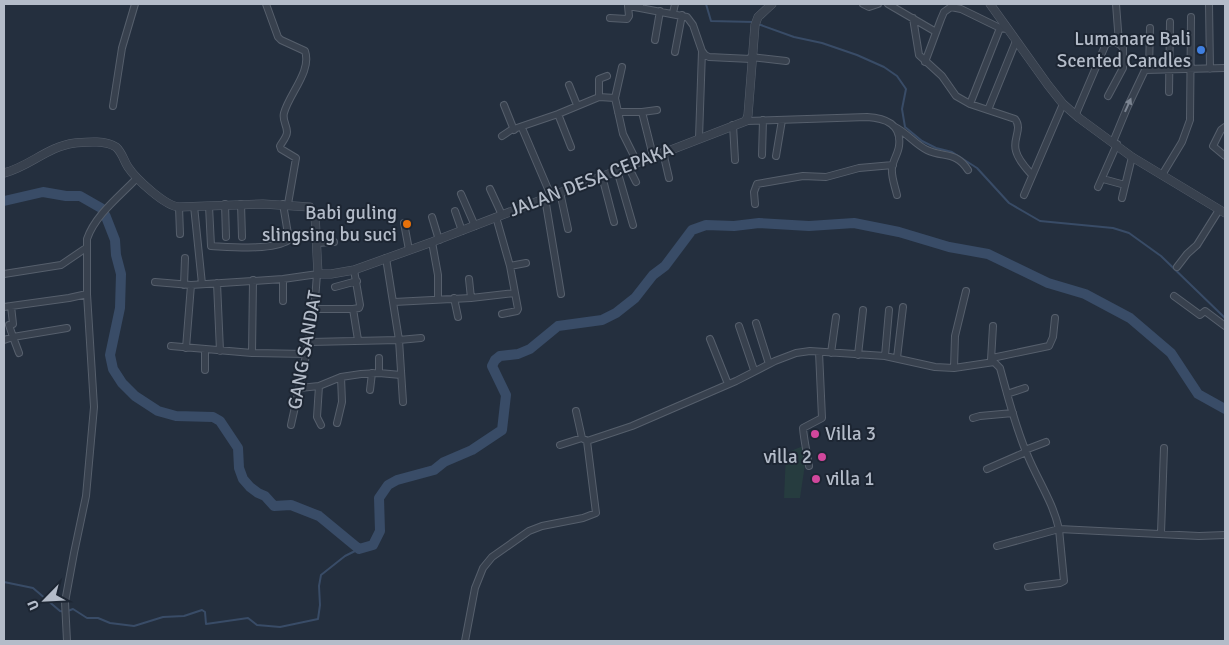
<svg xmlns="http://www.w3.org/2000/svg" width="1229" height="645" font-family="Signika,sans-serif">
<rect width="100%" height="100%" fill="#242f3e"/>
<path fill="#263c3f" d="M803 446 807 451 800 498H784L786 453Z"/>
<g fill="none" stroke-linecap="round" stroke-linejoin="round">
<path stroke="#394c67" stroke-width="2" d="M706 4 711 21 754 22
M758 24 794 37 822 43 857 55 884 67 897 76 906 89 902 109 905 127 922 141 936 148 952 152 977 168 1009 203 1040 221 1113 228 1129 233 1161 256 1225 318
M4 582 33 588 60 611 65 612 73 609 87 618H98L110 623 134 626 163 617 184 616 202 610 205 612 206 624 248 618 257 625 280 627 318 619 320 605 319 586 321 575 345 556 359 549"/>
<path stroke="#394c67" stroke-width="10" d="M4 201 43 192 66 196H80L101 208 106 217 115 240 116 255 121 274 120 308 110 355 113 369 122 383 135 396 158 411 176 416 213 417 220 421 238 448 239 468 243 479 250 487 258 493 265 496 274 506 291 505 319 516 359 549 373 545 380 531 379 498 388 485 397 480 434 470 444 462 472 450 502 430 506 395 492 366 495 360 500 356 518 354 530 349 558 326 602 320 616 313 635 298 653 275 665 266 692 230 706 225 734 226 759 223 809 226 854 223 899 232 949 247 988 254 1048 283 1085 294 1130 318 1171 353 1198 394 1225 409"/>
<defs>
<path id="minor" d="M266 4 278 37 281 40 305 51C312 71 289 94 284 113 282 120 287 125 287 132 287 137 282 142 280 146L281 149 296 158 288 204
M640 4V8L687 17 693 25 702 51 705 55 709 57 751 59
M863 4 869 7 878 4
M888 4 936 32
M1116 4 1119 43
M1209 4 1210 69
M673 13 675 4
M610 18 627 19 629 16 628 6 640 8
M913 18 919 55 942 76 956 96 970 104 1015 119C1023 129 1012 139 1016 151 1018 160 1026 168 1032 175
M655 40 660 11
M675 52 682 15
M751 57 786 61
M925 62 941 19 944 12 951 7 961 9 1000 28 1007 29
M622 67 615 98 623 134 637 162
M1149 69 1150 28
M569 85 577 105
M1169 92 1170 22
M599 97V79L607 76
M970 104 1000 28
M504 105 514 130
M113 106 122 48 135 4
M988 110 1016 41
M618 112H642L653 156
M642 112 657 110
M558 114 571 147
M1076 114 1105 46 1107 43C1113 42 1120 43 1123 48V68L1108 96
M746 121 867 117C885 118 902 124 899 146 898 154 893 160 892 168 891 177 895 186 897 195
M733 125 735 160
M895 127C907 133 916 145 927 150 944 158 956 151 968 170
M1225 127 1221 130 1213 146 1225 156
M522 128 551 196
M502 136 511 130 558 114 599 97 615 98
M699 138 702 51
M1113 142 1127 108 1145 70 1225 68
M663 152 669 178
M762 155 763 120
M776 156 782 120
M628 166 636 182
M617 170 633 225
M1162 175 1182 142 1190 120 1191 17
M602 176 614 222
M1103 179 1125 185
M1098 187 1117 144
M490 189 502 215
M560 192 568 229
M461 194 475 226
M1024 195 1063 104
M545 198 561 294
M1122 198 1132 157
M225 204 226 237
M241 204 242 237
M755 204 754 192 757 184 803 176 826 177 859 168 893 165
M194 206 202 284
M209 206 211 246C231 247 272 251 289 240L283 204
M179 207 180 234
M455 211 462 231
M432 217 439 240
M496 217 510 266 518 309 517 311 502 314
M404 223 409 250
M432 242 438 275V299
M317 243 334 242
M386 258 399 340 403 402
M510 266 526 263
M1177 267 1187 254 1197 245 1219 210
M4 274 61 265 86 248
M283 279V301
M469 279 471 298
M155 282 191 285 283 279 318 274
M217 283 220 351
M184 285 185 258
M335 287 357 281
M1174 296 1200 315 1205 311 1225 326
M454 298 458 317
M394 302 471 298 515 293
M11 306 13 324 9 325 13 337 67 328
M4 307 69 298 87 294V239C95 215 120 196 137 178
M315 309H353L358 340
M353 309 359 308 360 305 354 270
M756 323 769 364
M739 326 754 370
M710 339 728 384
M4 340 13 337 19 353
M310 342 399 340 421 338
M171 346 252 353 306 354
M186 348 191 285
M252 353 253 280
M831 353 836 317
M858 355 863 310
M885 356 889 310
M897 358 903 307
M992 358 1049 346 1053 337 1055 318
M991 360 993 326
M954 368 955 336 966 291
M205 370V350
M379 373V358
M319 386 317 417 321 425
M300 388 319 386 341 377 361 374 379 373 401 375
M370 390 372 373
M1007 394 1025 388
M576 411 582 438
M973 418 980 416 1013 413
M337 423 342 402 341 377
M291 425C302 375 314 326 317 274
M560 445 582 438 587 441 632 426 736 381 775 361 796 353 810 351 885 356 935 367 954 368 994 362 1000 368C1008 397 1015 426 1027 454 1037 479 1053 502 1059 529L1199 536 1225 535
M1025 450 1046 442
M809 466C807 452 804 441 803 428L822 418 819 352
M987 469 1026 452
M1161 533 1164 448
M997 546 1059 529 1064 581 1060 583 1028 587
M67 641 65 602 74 553 86 496 94 407 87 294
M465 641 475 588 483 568 492 557 529 531 542 526 583 518 596 513 587 441"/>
<path id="tertiary" d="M990 4 1048 85 1063 104 1079 118 1132 157 1225 213
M4 173C29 167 48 146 75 143 87 142 105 140 116 147 122 152 124 161 128 167 136 179 165 206 179 207L263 204 310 207 315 214 318 274H331L354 270 432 242 746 121 748 115 755 25 758 17 772 4"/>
</defs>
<use href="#minor" stroke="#565f6c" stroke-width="8"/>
<use href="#tertiary" stroke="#565f6c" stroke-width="9"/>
<use href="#minor" stroke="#38414e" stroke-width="6"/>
<use href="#tertiary" stroke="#38414e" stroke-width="8"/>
</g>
<defs><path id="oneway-solid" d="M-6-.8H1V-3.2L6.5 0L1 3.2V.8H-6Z" transform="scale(1.25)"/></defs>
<use fill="#7c8592" href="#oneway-solid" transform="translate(1128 105) rotate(-66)"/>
<circle fill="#3f7fe0" stroke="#1d2633" stroke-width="2" cx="1201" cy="50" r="5"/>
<circle fill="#e8710a" stroke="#1d2633" stroke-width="2" cx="407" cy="224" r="5"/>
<g fill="#d1479c" stroke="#1d2633" stroke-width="2">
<circle cx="815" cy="434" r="5"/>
<circle cx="822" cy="457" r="5"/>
<circle cx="816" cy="479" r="5"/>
</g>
<g text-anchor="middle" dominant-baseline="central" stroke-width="4" stroke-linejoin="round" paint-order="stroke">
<g font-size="19" fill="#b4bcc9" stroke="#1d2633" text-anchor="end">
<text x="1191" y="39">Lumanare Bali<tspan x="1191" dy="22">Scented Candles</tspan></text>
<text x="397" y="213">Babi guling<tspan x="397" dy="22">slingsing bu suci</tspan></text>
<text x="825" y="434" text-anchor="start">Villa 3</text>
<text x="812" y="457">villa 2</text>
<text x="826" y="479" text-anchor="start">villa 1</text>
</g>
<g font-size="19" fill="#b4bcc9" stroke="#1d2633">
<text transform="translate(591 180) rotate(-21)">JALAN DESA CEPAKA</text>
<text transform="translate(305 350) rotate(-80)">GANG SANDAT</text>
</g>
</g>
<rect width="1229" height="645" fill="none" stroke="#b4bcc9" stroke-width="10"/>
<g transform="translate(45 600) rotate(246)" stroke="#1d2633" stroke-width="4" paint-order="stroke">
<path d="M0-4L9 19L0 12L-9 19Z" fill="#b4bcc9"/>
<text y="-8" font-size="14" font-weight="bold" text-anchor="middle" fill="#b4bcc9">U</text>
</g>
</svg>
